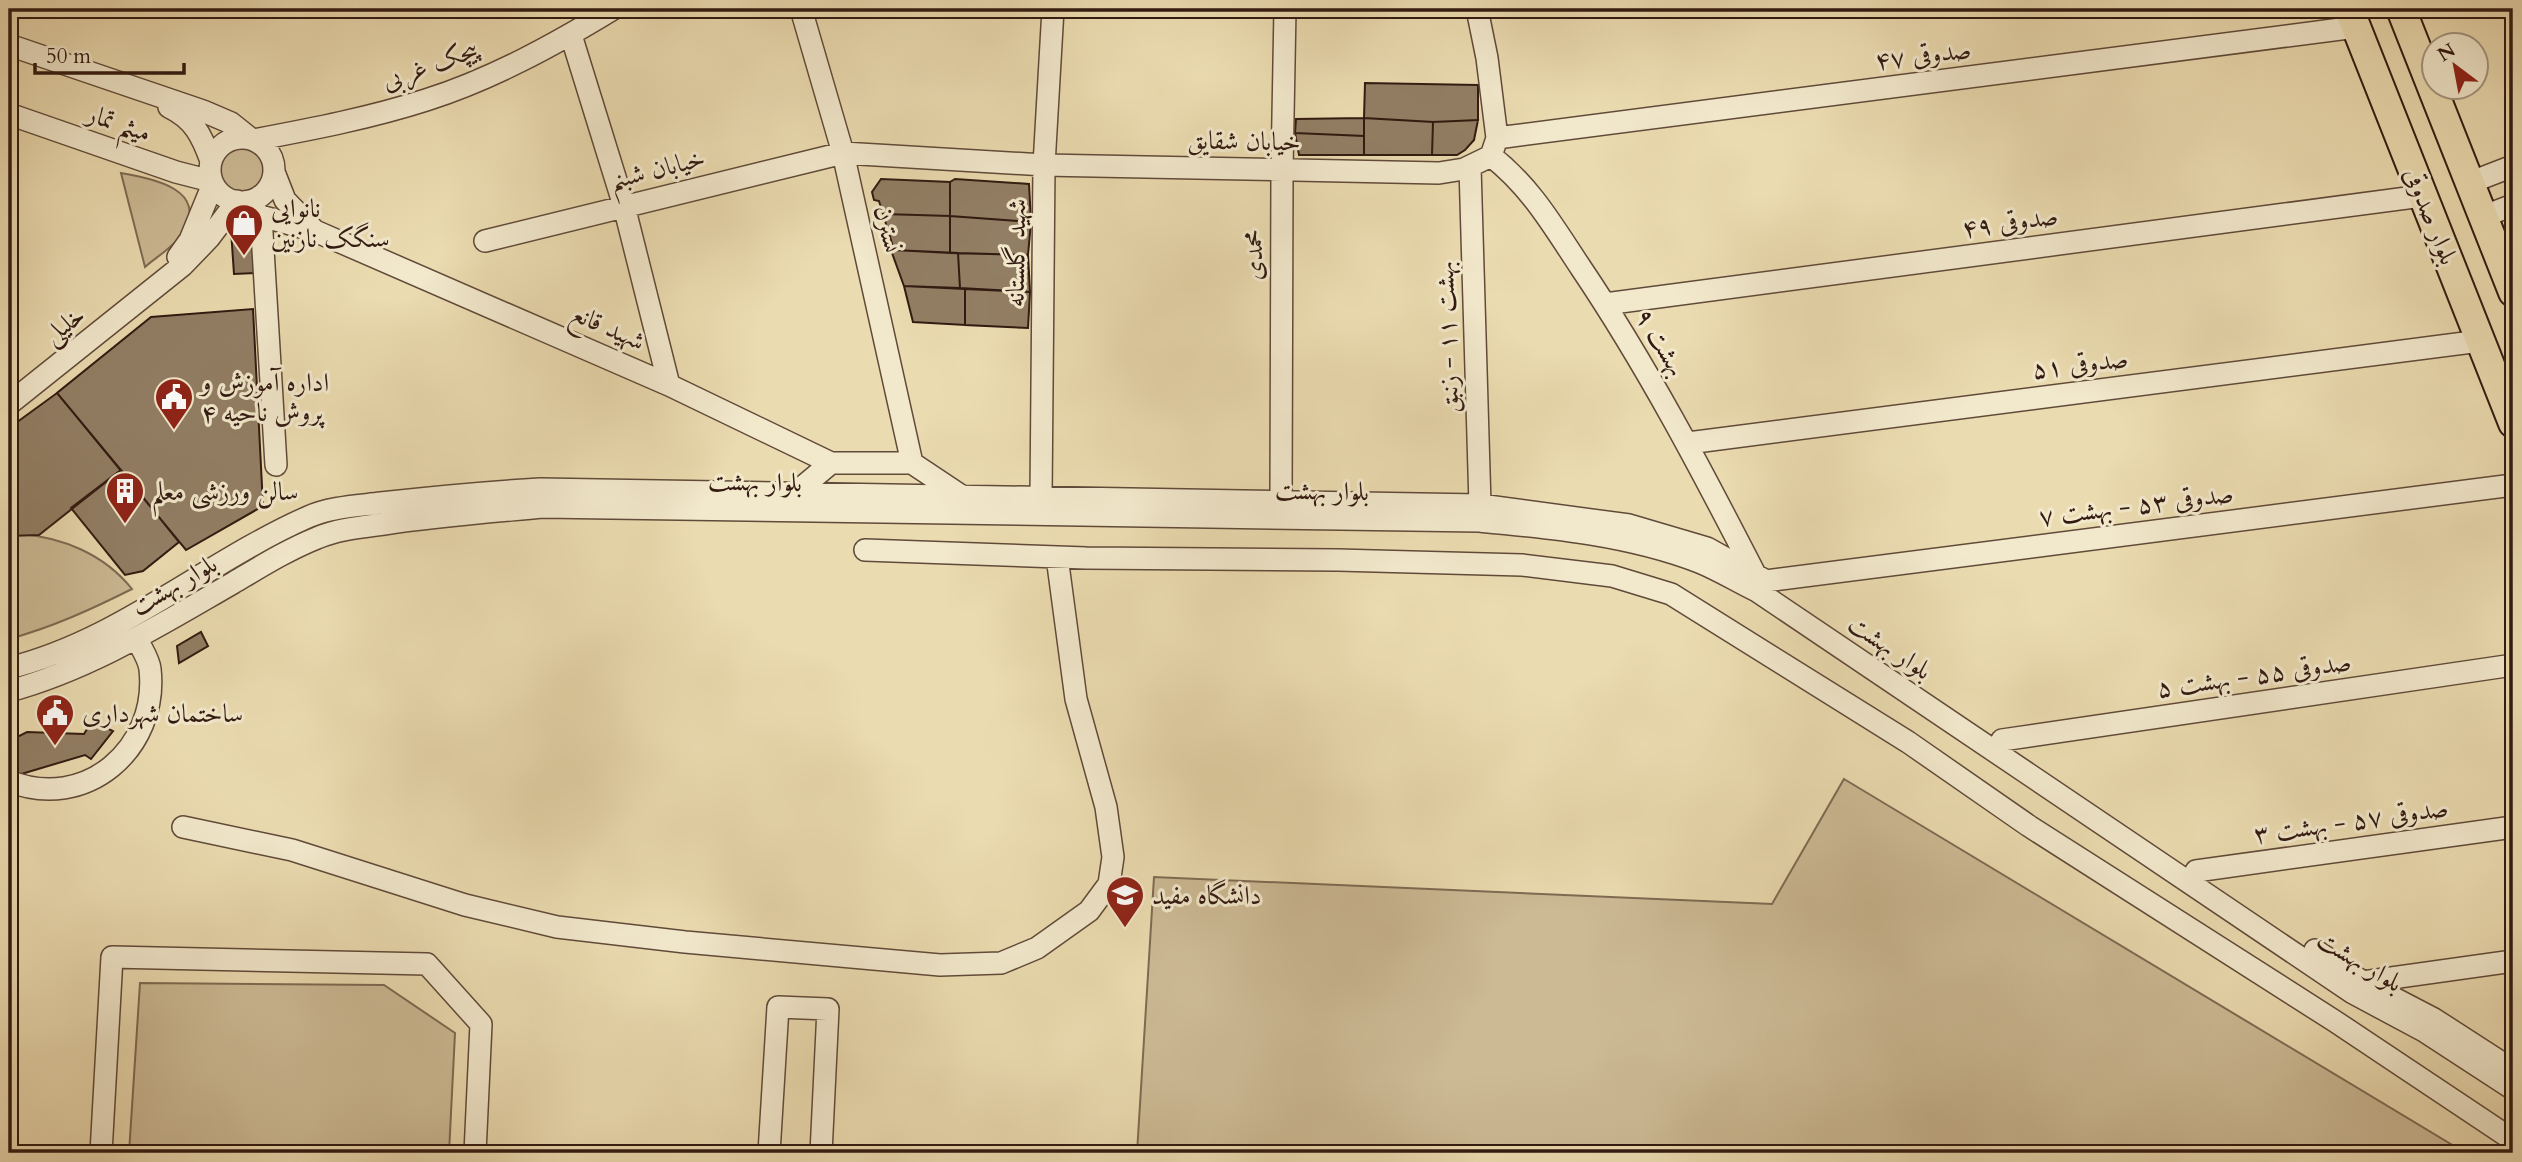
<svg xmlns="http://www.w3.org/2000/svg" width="2522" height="1162" font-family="Cardo,Amiri,serif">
<rect width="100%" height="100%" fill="#ebdbb0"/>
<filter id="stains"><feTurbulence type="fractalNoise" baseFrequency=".00286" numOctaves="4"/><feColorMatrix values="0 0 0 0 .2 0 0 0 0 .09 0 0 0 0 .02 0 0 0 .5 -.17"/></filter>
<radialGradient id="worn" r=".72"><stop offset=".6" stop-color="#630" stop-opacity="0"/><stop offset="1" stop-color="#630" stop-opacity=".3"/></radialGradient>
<path fill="#ccba95" stroke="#7f6a53" stroke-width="2" d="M219 170a23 23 0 1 1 46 0a23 23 0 1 1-46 0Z
M121 173C153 179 210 189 182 234 174 247 156 257 145 267Z
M19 534C62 537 104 554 132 589 92 609 53 627 9 639V536Z
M1844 779 2454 1146 2453 1153H1137L1154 877 1772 904Z
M140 983 384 985 455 1033 449 1153H129Z"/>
<path fill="#927e64" stroke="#321a11" stroke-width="2" d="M1365 83 1478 85V120L1433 122 1364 118Z
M1364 118V136L1295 133 1296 119Z
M1364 118 1433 122 1432 155H1364Z
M1478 120 1474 140 1465 150 1457 155H1432L1433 122Z
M1295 133 1364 136V155H1299Z
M881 179 950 182V216L883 214 879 201 874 200 872 192Z
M955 179 1029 184 1031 222 950 216V182Z
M883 214 950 216V253L894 250Z
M950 216 1031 222 1028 255 950 253Z
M231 230 239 231 253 240 256 273 234 274Z
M894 250 958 253 960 288 904 286 892 253Z
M958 253 1028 255 1030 292 960 288Z
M904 286 965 289V325L913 322Z
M965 289 1030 292 1028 328 965 325Z
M253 309 263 506 186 550 57 393 151 317Z
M57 393 121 470 39 535 9 536V428Z
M121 470 179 542 143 571 125 575 71 508Z
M201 632 208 646 179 663 177 646Z
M92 721 113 731 91 759 85 755 18 775 9 754V741L27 732 84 734Z"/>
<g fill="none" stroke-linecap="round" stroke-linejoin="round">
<defs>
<path id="minor" d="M801 9 843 153 912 463
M571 35 624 206 669 385
M9 45 203 111 231 123 251 139
M169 107C194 119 202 136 211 161
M9 114 176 172 211 181
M210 170a32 32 0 1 1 64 0a32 32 0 1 1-64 0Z
M1497 138 2356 27
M254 140C312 129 370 118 426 100 492 79 554 45 613 9
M1491 156C1531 187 1553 226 1581 268 1647 366 1701 469 1755 574
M1470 167 1480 505
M274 172 285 200 313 229
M2469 183 2513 166
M240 202 261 216 315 231 669 385 831 463H912
M261 216 276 465
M2482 217 2513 205
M485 241 843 153 1044 165 1439 173 1464 169 1491 156 1497 138 1487 58 1477 9
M178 257 190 240 213 184
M1605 304 2422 196
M9 404 183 265 209 238 237 201
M1688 443 2480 341
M912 463 960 495
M794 494 831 463
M1041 497 1044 165 1053 9
M1281 502 1282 170 1285 9
M865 550 1086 558 1338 560 1522 565 1612 576 1671 594 1908 742 2029 826 2333 1020 2513 1140
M1766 581 2513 485
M9 668C119 641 206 562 308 517 330 507 357 506 381 503 434 497 487 492 540 489L1480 505 1629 525 1707 548 1768 582
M9 691C90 669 160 625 233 583 260 567 287 550 317 538 338 529 362 527 384 524 437 516 490 512 543 507L1479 521C1553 528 1629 535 1699 562 1719 570 1738 582 1757 591L2353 993 2424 1031 2513 1089
M2002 740 2513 665
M9 781C85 812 159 749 150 669 149 659 141 648 137 639
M183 827 292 850 465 905 557 927 685 942 940 965 1001 963 1037 948 1089 911 1109 884 1113 857 1106 807 1076 699 1057 557
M2196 871 2513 827
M2315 950 2363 982 2434 1019 2513 1070
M2363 982 2513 961
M101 1153 112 957 427 964 481 1024 475 1153
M769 1153 778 1007 828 1009 821 1153"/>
<path id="major" d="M2349 9 2513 423
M2401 9 2513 292"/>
</defs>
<use href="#minor" stroke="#604a39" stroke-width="24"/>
<use href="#major" stroke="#321a11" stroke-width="32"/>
<use href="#minor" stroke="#f2e8cc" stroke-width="21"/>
<use href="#major" stroke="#ebdbb0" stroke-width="28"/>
</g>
<defs>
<symbol id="shop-pin" viewBox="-11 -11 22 30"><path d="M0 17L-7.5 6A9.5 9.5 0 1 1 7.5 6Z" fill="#8f2418" stroke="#f2e8cc"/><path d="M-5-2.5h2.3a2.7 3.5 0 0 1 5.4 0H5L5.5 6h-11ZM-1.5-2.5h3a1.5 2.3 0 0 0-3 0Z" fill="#fff"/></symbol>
<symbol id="civic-pin" viewBox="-11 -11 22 30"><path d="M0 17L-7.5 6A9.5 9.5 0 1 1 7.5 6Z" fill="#8f2418" stroke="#f2e8cc"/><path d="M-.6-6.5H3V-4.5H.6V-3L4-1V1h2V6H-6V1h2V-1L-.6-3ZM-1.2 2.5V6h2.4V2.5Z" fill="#fff"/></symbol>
<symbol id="building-pin" viewBox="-11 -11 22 30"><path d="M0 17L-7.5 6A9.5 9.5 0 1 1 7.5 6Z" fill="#8f2418" stroke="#f2e8cc"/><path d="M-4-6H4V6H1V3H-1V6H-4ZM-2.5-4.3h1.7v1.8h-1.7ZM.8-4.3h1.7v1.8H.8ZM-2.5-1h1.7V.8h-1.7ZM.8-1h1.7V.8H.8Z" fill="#fff"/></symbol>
<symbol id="university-pin" viewBox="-11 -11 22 30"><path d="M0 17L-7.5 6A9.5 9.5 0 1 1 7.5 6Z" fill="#8f2418" stroke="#f2e8cc"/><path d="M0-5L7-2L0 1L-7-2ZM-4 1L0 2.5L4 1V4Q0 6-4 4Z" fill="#fff"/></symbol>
</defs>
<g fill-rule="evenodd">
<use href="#shop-pin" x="222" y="201" width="44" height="60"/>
<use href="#civic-pin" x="152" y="375" width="44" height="60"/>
<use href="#building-pin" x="103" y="469" width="44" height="60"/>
<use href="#civic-pin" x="33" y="691" width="44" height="60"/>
<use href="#university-pin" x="1103" y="873" width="44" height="60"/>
</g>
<g text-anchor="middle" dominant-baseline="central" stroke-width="6" stroke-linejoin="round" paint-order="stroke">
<g font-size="26" fill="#321a11" stroke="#f2e8cc">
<text transform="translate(1923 55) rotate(-7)">صدوقی ۴۷</text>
<text transform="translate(430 65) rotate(-20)">پیچک غربی</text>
<text transform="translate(119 123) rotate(19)">میثم تمار</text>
<text transform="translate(1244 141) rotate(1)">خیابان شقایق</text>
<text transform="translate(657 169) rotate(-14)">خیابان شبنم</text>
<text transform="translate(2431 216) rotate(68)">بلوار صدوقی</text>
<text transform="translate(2010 222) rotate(-8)">صدوقی ۴۹</text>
<text transform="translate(888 229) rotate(77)">نسترن</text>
<text transform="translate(1016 253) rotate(-89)">شهید گلستانه</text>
<text transform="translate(1253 255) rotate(-90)">محمدی</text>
<text transform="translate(64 325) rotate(-38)">خلیلی</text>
<text transform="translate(608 327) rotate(24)">شهید قانع</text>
<text transform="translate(1447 337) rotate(-92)">بهشت ۱۱ - زنبق</text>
<text transform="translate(1661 342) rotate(59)">بهشت ۹</text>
<text transform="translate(2080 364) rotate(-7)">صدوقی ۵۱</text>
<text transform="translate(755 482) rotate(1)">بلوار بهشت</text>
<text transform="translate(1322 491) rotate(1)">بلوار بهشت</text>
<text transform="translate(2136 505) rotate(-7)">صدوقی ۵۳ - بهشت ۷</text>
<text transform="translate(174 585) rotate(-30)">بلوار بهشت</text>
<text transform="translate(1890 647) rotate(34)">بلوار بهشت</text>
<text transform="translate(2254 675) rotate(-8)">صدوقی ۵۵ - بهشت ۵</text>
<text transform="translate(2351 821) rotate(-8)">صدوقی ۵۷ - بهشت ۳</text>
<text transform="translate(2360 961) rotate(31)">بلوار بهشت</text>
</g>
<g font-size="26" fill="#321a11" stroke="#f2e8cc" text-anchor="start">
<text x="271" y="208">نانوایی<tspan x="271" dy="30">سنگک نازنین</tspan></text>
<text x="201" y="382">اداره آموزش و<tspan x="201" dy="30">پروش ناحیه ۴</tspan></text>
<text x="152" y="491">سالن ورزشی معلم</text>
<text x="82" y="713">ساختمان شهرداری</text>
<text x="1152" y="895">دانشگاه مفید</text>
</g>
</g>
<rect width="2522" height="1162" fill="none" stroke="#ebdbb0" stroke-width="35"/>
<rect x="10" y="10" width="2501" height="1141" fill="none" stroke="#321a11" stroke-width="3.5"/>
<rect x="18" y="18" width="2487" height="1127" fill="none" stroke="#321a11" stroke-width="2"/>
<g transform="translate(2455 66) rotate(328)"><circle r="33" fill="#f2e8cc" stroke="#a59681" stroke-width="2"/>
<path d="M0-5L12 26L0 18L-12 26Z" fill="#8f2418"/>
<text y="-10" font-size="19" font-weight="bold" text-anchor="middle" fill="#321a11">N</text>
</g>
<path d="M35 63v10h149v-10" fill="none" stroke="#321a11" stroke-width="3.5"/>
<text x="46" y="63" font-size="21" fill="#321a11" stroke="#f2e8cc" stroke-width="5" paint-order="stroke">50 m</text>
<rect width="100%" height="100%" filter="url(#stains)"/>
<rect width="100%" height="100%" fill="url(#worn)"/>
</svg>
